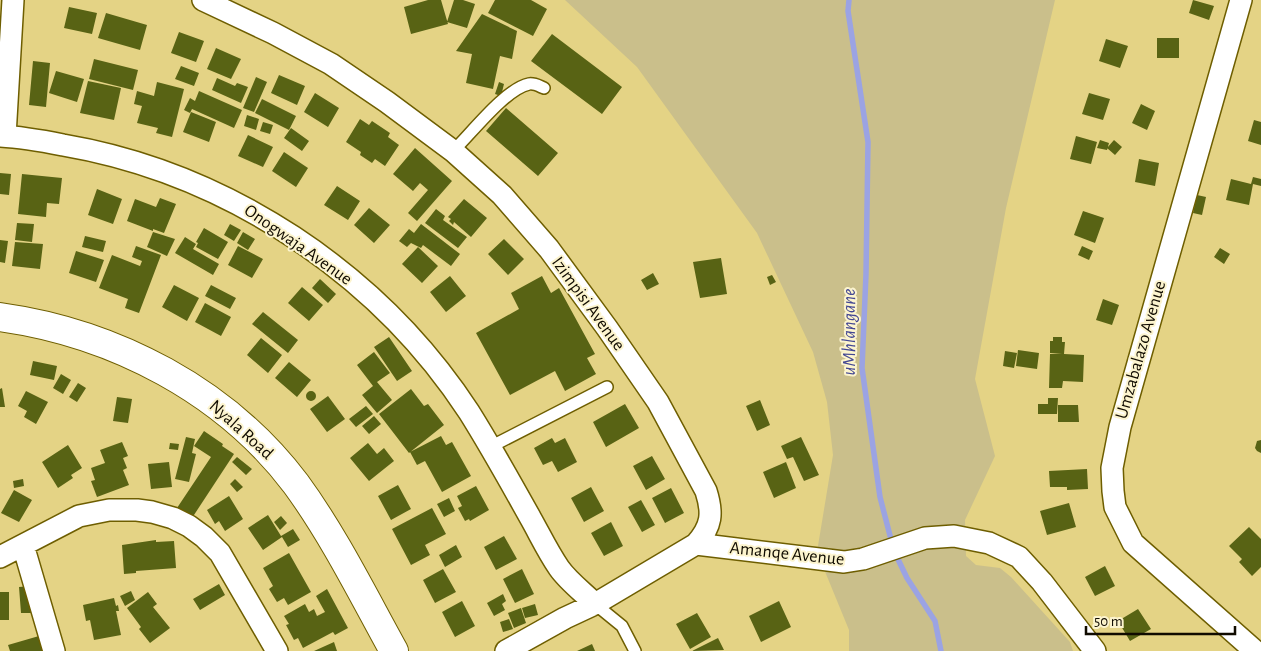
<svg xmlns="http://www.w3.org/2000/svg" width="1261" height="651" font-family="'Alegreya Sans',sans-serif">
<rect width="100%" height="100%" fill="#e4d385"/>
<path fill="#cabf8b" d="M565 0H1055L1006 208 975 379 995 456 965 520 966 556 976 565 1000 568 1011 577 1070 642 1073 651H849V630L817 552 833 455 827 402 813 352 757 233 637 67Z"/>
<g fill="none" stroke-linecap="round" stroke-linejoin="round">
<path stroke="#9ba3e3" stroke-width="5.5" d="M849 0 848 11 868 142 866 274 862 368 880 497 894 551 907 578 935 621 941 651"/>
</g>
<path fill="#586314" d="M428 0H441L448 24 411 34 404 7Z
M454 0H463L475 4 467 28 447 22Z
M495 0H531L547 9 533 36 488 13Z
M1193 0 1214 6 1209 20 1189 13Z
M69 7 97 13 92 34 64 28Z
M106 13 147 25 140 50 98 38Z
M482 14 517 31 512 59 500 56 493 89 466 83 472 54 456 51Z
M179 32 204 41 196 62 171 53Z
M552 34 622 87 602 114 531 61Z
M1157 38H1179V58H1157Z
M1106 39 1128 46 1120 68 1099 61Z
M216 48 241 59 231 79 207 69Z
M94 59 138 70 133 90 89 79Z
M33 61 50 63 46 107 29 105Z
M181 66 199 73 194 86 175 79Z
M56 71 84 79 77 102 49 93Z
M279 75 305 86 297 105 271 93Z
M256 77 267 82 254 112 243 108Z
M217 78 235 86 237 83 248 87 241 103 212 90Z
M88 81 121 88 114 120 80 113Z
M157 82 184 89 172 137 156 133 158 128 137 123 142 106 134 104 137 91 154 96Z
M499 82 504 84 501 96 495 94Z
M199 91 242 110 234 128 192 109 190 113 184 110 190 98 195 101Z
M315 93 339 108 328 127 304 112Z
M1089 93 1110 99 1103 120 1082 114Z
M262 99 296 116 289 130 255 113Z
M1141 104 1155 111 1147 130 1132 123Z
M506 108 558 153 538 176 486 131Z
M191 112 216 122 209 142 183 132Z
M247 115 259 119 256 130 244 126Z
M360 119 369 125 372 121 390 133 388 137 399 145 385 166 375 159 372 163 360 155 361 152 346 142Z
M1254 120 1261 122V145L1248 141Z
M263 122 273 125 270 134 260 131Z
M291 128 309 141 302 151 284 138Z
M248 135 273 147 263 167 238 156Z
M1076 136 1097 142 1091 164 1070 159Z
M1100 140 1109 143 1107 150 1097 148Z
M1114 140 1122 147 1115 155 1107 148Z
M415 148 452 181 417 221 408 213 428 190 420 183 413 191 393 174Z
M284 152 308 168 296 187 272 171Z
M1139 159 1159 163 1155 186 1135 182Z
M0 173 11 174 9 195 0 194Z
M22 174 62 178 59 204 47 203 46 217 18 214Z
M1253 177 1261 179V186L1253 184 1249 205 1226 200 1231 179 1251 184Z
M337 186 360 201 348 220 324 205Z
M97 189 122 199 113 224 88 215Z
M1197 195 1206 197 1202 215 1193 213Z
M160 198 176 204 164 233 153 229V231L127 221 135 199 156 207Z
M464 199 487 218 471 237 454 222 453 225 449 221 451 219 448 217Z
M369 208 390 225 374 243 354 225Z
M436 209 445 216 443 220 467 237 458 248 425 223Z
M1083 211 1104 218 1095 243 1074 235Z
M17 223 34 224 32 242 15 240Z
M230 224 241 230 234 241 224 235Z
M421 224 460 254 451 266 423 245 421 248 411 243 407 247 399 241 409 229 414 233Z
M204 228 228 242 218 259 196 247 198 243 196 242Z
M153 232 175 239 167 256 147 247Z
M243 232 255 239 248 250 237 243Z
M85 236 106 241 103 252 82 247Z
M185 237 196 244 193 249 219 264 213 275 175 253Z
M504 239 524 259 508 275 488 254Z
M0 240 8 241 5 263 0 262Z
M15 242 43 244 40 269 12 266Z
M136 246 161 255 139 313 125 308 128 299 99 288 112 255 140 266 142 261 132 257Z
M238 246 263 259 252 278 228 265Z
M1082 246 1093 251 1089 260 1078 255Z
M418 247 438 266 422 283 402 264Z
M1220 248 1230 254 1224 264 1214 257Z
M76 251 104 260 96 282 69 273Z
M721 258 727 294 700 298 693 262Z
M653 273 659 284 647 290 641 280Z
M772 275 776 282 770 285 767 277Z
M450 276 466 296 446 312 430 292Z
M542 276 551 293 559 288 595 354 587 358 596 374 565 391 555 371 510 395 476 333 519 309 511 293Z
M320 279 336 294 328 303 312 288Z
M174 285 199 298 187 321 162 307Z
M211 285 236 298 230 309 205 296Z
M302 287 323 305 309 321 288 303Z
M1103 299 1119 305 1112 325 1096 320Z
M205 303 231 317 221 336 195 322Z
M263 312 298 340 288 353 252 324Z
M389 337 412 371 397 381 374 347Z
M1053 337H1062V342H1065L1064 354 1084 355 1083 382 1063 381 1062 388H1049L1050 354H1062L1050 353V341H1053Z
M261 338 282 355 268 373 247 355Z
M1018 350 1039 353 1037 369 1016 366Z
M1005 351 1017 353 1014 368 1003 366Z
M374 352 390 373 377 382 392 400 377 413 362 395 373 386 357 365Z
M33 361 57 366 54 380 30 375Z
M289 362 311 380 297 397 275 378Z
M61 374 71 380 63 394 53 388Z
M78 383 86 388 77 402 69 397Z
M2 388 5 407H0V389Z
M411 389 424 406 428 404 444 425 409 453 379 414Z
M306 396a5 5 0 1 1 10 0a5 5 0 1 1-10 0Z
M26 391 48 402 36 424 24 417 27 411 18 406Z
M328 396 345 419 327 432 310 409Z
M117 397 132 399 128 423 113 421Z
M1048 398H1058L1057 414H1038V404H1048Z
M760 400 770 425 757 431 746 406Z
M625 404 639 428 606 447 593 422Z
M1058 405H1078L1079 422H1058Z
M366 406 373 414 356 427 349 419Z
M374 416 381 424 369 434 362 426Z
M204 431 223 444 222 446 234 454 192 518 177 508 211 457 194 446Z
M441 436 446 445 452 442 471 476 442 492 425 461 417 465 410 452Z
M186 437 195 439 192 453 196 454 189 482 175 479Z
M801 437 819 475 804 481 793 457 787 459 781 446Z
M552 438 555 443 565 438 577 462 558 472 552 461 543 465 534 448Z
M1261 440V453L1257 451 1255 448 1257 441Z
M122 442 128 456 123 458 127 468 123 470 129 485 97 497 91 481 95 480 91 468 105 463 100 450Z
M170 443 179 444 178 450 169 449Z
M368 443 377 454 384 448 394 461 369 481 350 458Z
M68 445 82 468 71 475 73 478 58 488 42 462Z
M652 456 665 479 646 490 633 466Z
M237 457 252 469 246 475 232 462Z
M169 462 172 487 151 489 148 464Z
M786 462 796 488 774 498 763 472Z
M1087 469 1088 489 1067 490V487H1050L1049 471Z
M23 479 24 486 14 488 13 481Z
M235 479 243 487 237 492 230 484Z
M398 485 411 509 391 520 378 496Z
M476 486 489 510 470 521 469 519 465 521 458 508 462 506 457 496Z
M591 487 604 511 584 522 571 498Z
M671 488 684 513 665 523 652 498Z
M14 490 32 500 19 522 1 513Z
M229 496 243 519 225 531 219 521 215 524 207 510Z
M449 498 455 511 444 517 437 504Z
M641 500 655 525 642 532 628 507Z
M1069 503 1076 527 1047 535 1040 511Z
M432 508 446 534 425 545 430 555 411 565 392 529Z
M268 515 281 536 293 529 300 540 288 547 282 537 263 550 248 528Z
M281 516 287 523 280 530 274 522Z
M611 522 623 546 604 556 591 533Z
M1249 527 1261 539V567L1252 576 1239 562 1242 559 1229 546Z
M504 536 517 559 496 570 484 547Z
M156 540V542L174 541 176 568 136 571V573L124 574 122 545Z
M456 545 462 557 445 567 439 555Z
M289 553 311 592 288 605 284 598 277 602 269 589 273 586 263 568Z
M1105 566 1115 586 1095 596 1085 577Z
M443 569 456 592 435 603 423 580Z
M522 569 534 594 515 603 503 579Z
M219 584 225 595 200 610 193 599Z
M31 586 33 613H21L19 587Z
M327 589 348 628 335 635 333 632 303 648 298 638 294 640 286 625 289 624 284 616 305 604 309 612 314 609 317 616 325 612 316 596Z
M131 591 135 600 125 606 120 596Z
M0 592H9V620H0Z
M148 592 157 604 153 607 170 628 150 643 139 629 141 627 127 608Z
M503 594 506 601 502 604 505 610 494 616 487 603Z
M114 598 116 606 118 605 119 611H116L121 635 94 640 90 620 86 621 83 605Z
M462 601 475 626 455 637 442 612Z
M779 601 791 627 761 642 749 616Z
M535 604 538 615 525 618 522 608Z
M521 608 526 623 514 628 508 613Z
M1138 609 1151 629 1130 641 1118 621Z
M697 613 711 637 690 649 676 624Z
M509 619 513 629 503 632 500 622Z
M39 636 44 651H10L8 645Z
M718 638 724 650 692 651Z
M334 642 337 651H314Z
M592 644 595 651H577Z"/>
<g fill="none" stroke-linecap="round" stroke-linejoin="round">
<defs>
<path id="lane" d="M453 151C471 134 505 89 529 84 534 83 539 86 544 88
M490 447 607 387
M595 604 622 626 635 651"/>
<path id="street" d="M203 0 273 33 331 64 387 102 453 151 502 195 549 249 607 328 658 402 706 491C713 513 712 526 696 544L595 604 565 618 506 651
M1241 0 1120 427 1112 468 1113 491 1115 507 1133 543 1255 651
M0 136C21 137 43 141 63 145 227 173 378 273 469 412 491 447 511 483 531 519 540 535 548 552 559 568 568 581 584 593 595 604
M5 136 13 0
M696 544 844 562 863 559 925 538 954 536 989 543 1019 557 1042 582 1095 651
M23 545 54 651
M0 557 79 516 109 510H137L152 512 173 518 189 526 204 537 220 553 277 651"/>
<path id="secondary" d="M0 317C115 333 226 391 296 484 334 536 363 595 394 651"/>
</defs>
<use href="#lane" stroke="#6e5e00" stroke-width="14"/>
<use href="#street" stroke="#6e5e00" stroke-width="24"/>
<use href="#secondary" stroke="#6e5e00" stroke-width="30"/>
<use href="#lane" stroke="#fff" stroke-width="11"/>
<use href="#street" stroke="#fff" stroke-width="21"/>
<use href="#secondary" stroke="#fff" stroke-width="28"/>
</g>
<g text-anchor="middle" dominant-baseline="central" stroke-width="4" stroke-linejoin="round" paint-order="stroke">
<g font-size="18" fill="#100b00" stroke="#fcf4ce">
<text transform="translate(298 245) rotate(35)">Onogwaja Avenue</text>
<text transform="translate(588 304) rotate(54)">Izimpisi Avenue</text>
<text transform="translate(1141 350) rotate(-74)">Umzabalazo Avenue</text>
<text transform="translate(241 430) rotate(42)">Nyala Road</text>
<text transform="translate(787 554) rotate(6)">Amanqe Avenue</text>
</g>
<g font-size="19" font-style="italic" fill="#434793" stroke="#fcf4ce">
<text transform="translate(849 332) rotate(-90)">uMhlangane</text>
</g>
</g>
<path d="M1086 626v8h149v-8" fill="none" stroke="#100b00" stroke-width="2.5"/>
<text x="1094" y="626" font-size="15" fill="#100b00" stroke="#fcf4ce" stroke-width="4" paint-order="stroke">50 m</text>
</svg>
